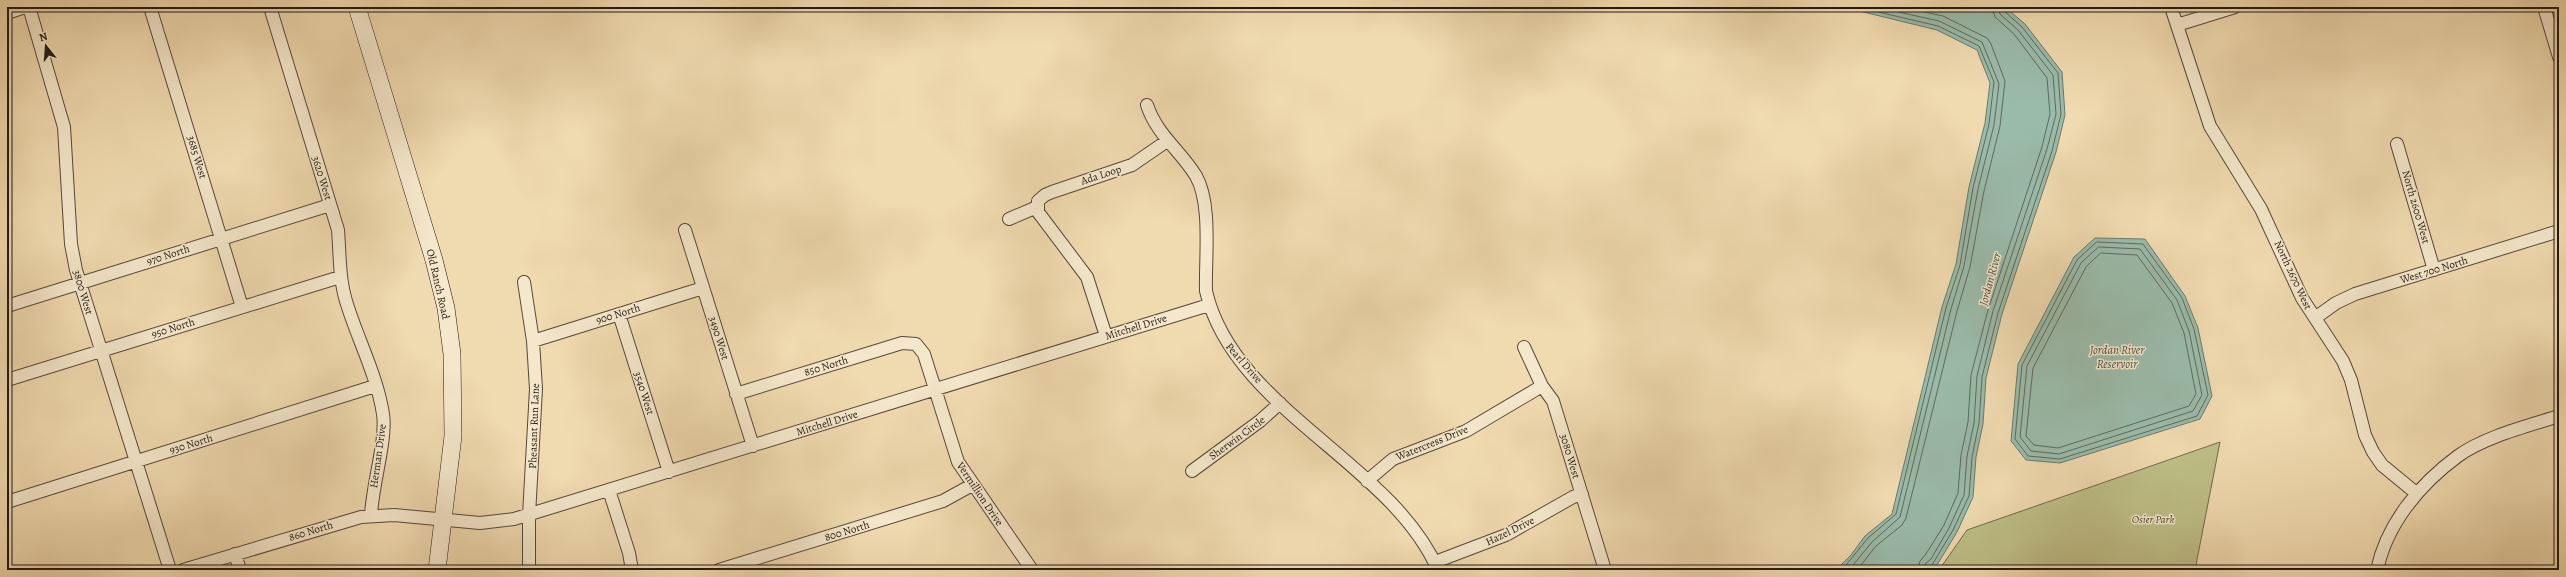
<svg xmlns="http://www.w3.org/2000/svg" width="2566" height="577" font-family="Alegreya,serif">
<rect width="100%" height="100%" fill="#f0daaf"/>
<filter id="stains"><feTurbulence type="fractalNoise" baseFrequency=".005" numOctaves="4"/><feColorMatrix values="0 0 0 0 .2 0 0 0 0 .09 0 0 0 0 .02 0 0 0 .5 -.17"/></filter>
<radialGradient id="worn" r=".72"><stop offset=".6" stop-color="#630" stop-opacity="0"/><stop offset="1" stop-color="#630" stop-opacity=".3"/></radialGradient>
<path fill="#bebe87" stroke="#706b4d" d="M2220 442 2195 570H1939L1967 530Z"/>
<path fill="#9abbaa" stroke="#6a7a6e" d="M1843 7H2005L2025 24 2062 72 2065 115 2056 152 2002 314 1986 378 1983 424 1976 457 1973 497 1957 532 1937 565 1930 570H1836L1851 555 1865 536 1892 514 1942 307 1956 264 1969 187 1985 123 1990 83 1977 50 1937 30Z
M2095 238 2145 239 2185 296 2198 328 2212 396 2200 419 2060 463 2026 460 2011 441 2018 364 2074 257Z"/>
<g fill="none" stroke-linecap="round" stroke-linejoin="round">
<path stroke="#5e6a5e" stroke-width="1" d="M2097 242 2143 244 2182 298 2194 329 2208 395 2197 416 2060 459 2028 456 2015 439 2022 365 2077 260Z
M2099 247 2140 249 2177 300 2189 331 2202 395 2193 411 2059 454 2031 451 2020 437 2027 366 2081 263Z
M2101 253 2137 255 2172 303 2184 333 2196 394 2189 406 2058 448 2034 445 2026 436 2033 368 2086 267Z
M1842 570 1868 538 1896 514 1946 308 1960 265 1973 188 1989 124 1994 82 1979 46 1938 26 1857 7
M1849 570 1872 542 1900 517 1951 309 1964 266 1978 189 1994 125 1999 84 1982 42 1939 21 1876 7
M1857 570 1876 546 1902 525 1906 518 1957 311 1970 267 1984 191 2000 126 2005 81 1991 44 1987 38 1943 16 1902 7
M1918 570 1920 561 1926 554 1944 525 1958 493 1961 455 1968 422 1971 375 1988 310 2042 147 2050 114 2047 78 2014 34 1995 17 1992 7
M1924 570 1925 564 1931 559 1949 528 1964 495 1967 456 1974 423 1977 376 1993 311 2047 149 2056 114 2053 75 2018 30 2000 14 1998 7
M1929 570 1953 530 1969 496 1972 457 1979 423 1982 377 1998 313 2052 151 2061 114 2058 73 2022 27 2004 11 2003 7"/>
<defs>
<path id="street" d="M29 7 64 127 71 244 76 270 170 570
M150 7 242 307
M270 7 338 230C340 254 339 278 346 301 357 338 377 375 383 414 387 440 372 485 371 516
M2171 7 2210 126 2261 209 2302 298 2343 361 2351 380 2365 435 2373 452 2382 465 2416 493
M2544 7 2559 57
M7 13 25 7
M2177 25 2235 7
M1147 105C1157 135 1180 150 1196 176 1212 204 1205 258 1206 291 1233 409 1392 463 1438 570
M2397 144 2434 270
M1009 219 1037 207
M685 230 753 446
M524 282 533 341 536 389 529 515V570
M7 306 330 205
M619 314 669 472
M2315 318 2336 303 2355 294 2559 231
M1106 336 1087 277 1038 212V201L1045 195 1052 192 1132 165 1167 141
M533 341 703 288
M1524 347 1542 386 1553 401 1605 570
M7 380 340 277
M736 394 902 343 916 344 924 354 958 462 1032 570
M1192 471 1260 421 1280 403
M1367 481 1393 459 1466 431 1542 386
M609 490 629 553 632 570
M7 502 375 386
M235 554 240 570
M1435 562 1506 535 1573 497 1582 494
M183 570 361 517 394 515 480 523 514 519 1209 305
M719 570 943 501 972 485
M2377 570C2387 523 2420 484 2458 456 2484 437 2528 426 2559 416"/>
<path id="secondary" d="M357 7 434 260 446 308 452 354 453 436 437 570"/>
</defs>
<use href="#street" stroke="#56483a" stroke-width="14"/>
<use href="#secondary" stroke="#231813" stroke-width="18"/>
<use href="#street" stroke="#f5e7cb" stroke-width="12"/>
<use href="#secondary" stroke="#f5e7cb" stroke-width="17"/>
</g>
<g text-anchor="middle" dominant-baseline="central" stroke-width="3" stroke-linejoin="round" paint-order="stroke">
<g font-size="11" fill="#231813" stroke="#f5e7cb">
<text transform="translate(197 157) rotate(73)">3685 West</text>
<text transform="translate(1101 175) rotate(-18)">Ada Loop</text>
<text transform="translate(322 178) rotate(73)">3620 West</text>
<text transform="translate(2416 207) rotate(74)">North 2600 West</text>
<text transform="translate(168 255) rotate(-18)">970 North</text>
<text transform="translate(2434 270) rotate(-17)">West 700 North</text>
<text transform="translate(2293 275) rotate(65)">North 2670 West</text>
<text transform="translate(438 284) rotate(77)">Old Ranch Road</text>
<text transform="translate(83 292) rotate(73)">3800 West</text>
<text transform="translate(618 314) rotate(-17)">900 North</text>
<text transform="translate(1136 327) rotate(-17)">Mitchell Drive</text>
<text transform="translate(173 328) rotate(-17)">950 North</text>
<text transform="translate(719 338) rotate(73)">3490 West</text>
<text transform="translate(1244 363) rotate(49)">Pearl Drive</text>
<text transform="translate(826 366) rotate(-17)">850 North</text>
<text transform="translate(644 393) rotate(72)">3540 West</text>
<text transform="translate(827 423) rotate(-17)">Mitchell Drive</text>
<text transform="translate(534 426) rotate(-88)">Pheasant Run Lane</text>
<text transform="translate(1237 438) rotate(-36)">Sherwin Circle</text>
<text transform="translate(1432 443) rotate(-22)">Watercress Drive</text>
<text transform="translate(191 444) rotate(-17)">930 North</text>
<text transform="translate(378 456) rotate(-82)">Herman Drive</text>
<text transform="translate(1570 456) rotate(73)">3080 West</text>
<text transform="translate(980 494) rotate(56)">Vermillion Drive</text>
<text transform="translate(311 531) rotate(-17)">860 North</text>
<text transform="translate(847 531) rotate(-17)">800 North</text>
<text transform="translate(1510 531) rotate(-26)">Hazel Drive</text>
</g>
<g font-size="11" font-style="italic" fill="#524a36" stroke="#f5e7cb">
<text x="2153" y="519">Osier Park</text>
</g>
<g font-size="12" font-style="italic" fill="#4d5148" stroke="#f5e7cb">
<text transform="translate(1990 279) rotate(-75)">Jordan River</text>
<text x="2117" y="350">Jordan River<tspan x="2117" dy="14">Reservoir</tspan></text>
</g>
</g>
<rect width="2566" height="577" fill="none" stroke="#f0daaf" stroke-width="24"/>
<rect x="8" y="8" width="2550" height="561" fill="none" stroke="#231813" stroke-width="2"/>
<rect x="12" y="12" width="2542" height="553" fill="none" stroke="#231813"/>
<g transform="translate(46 46) rotate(343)" stroke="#f5e7cb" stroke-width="3" paint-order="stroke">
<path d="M0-3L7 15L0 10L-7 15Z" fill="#231813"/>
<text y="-6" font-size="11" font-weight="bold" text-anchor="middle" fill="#231813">N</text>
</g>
<rect width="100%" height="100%" filter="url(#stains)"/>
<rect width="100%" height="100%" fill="url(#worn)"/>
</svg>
